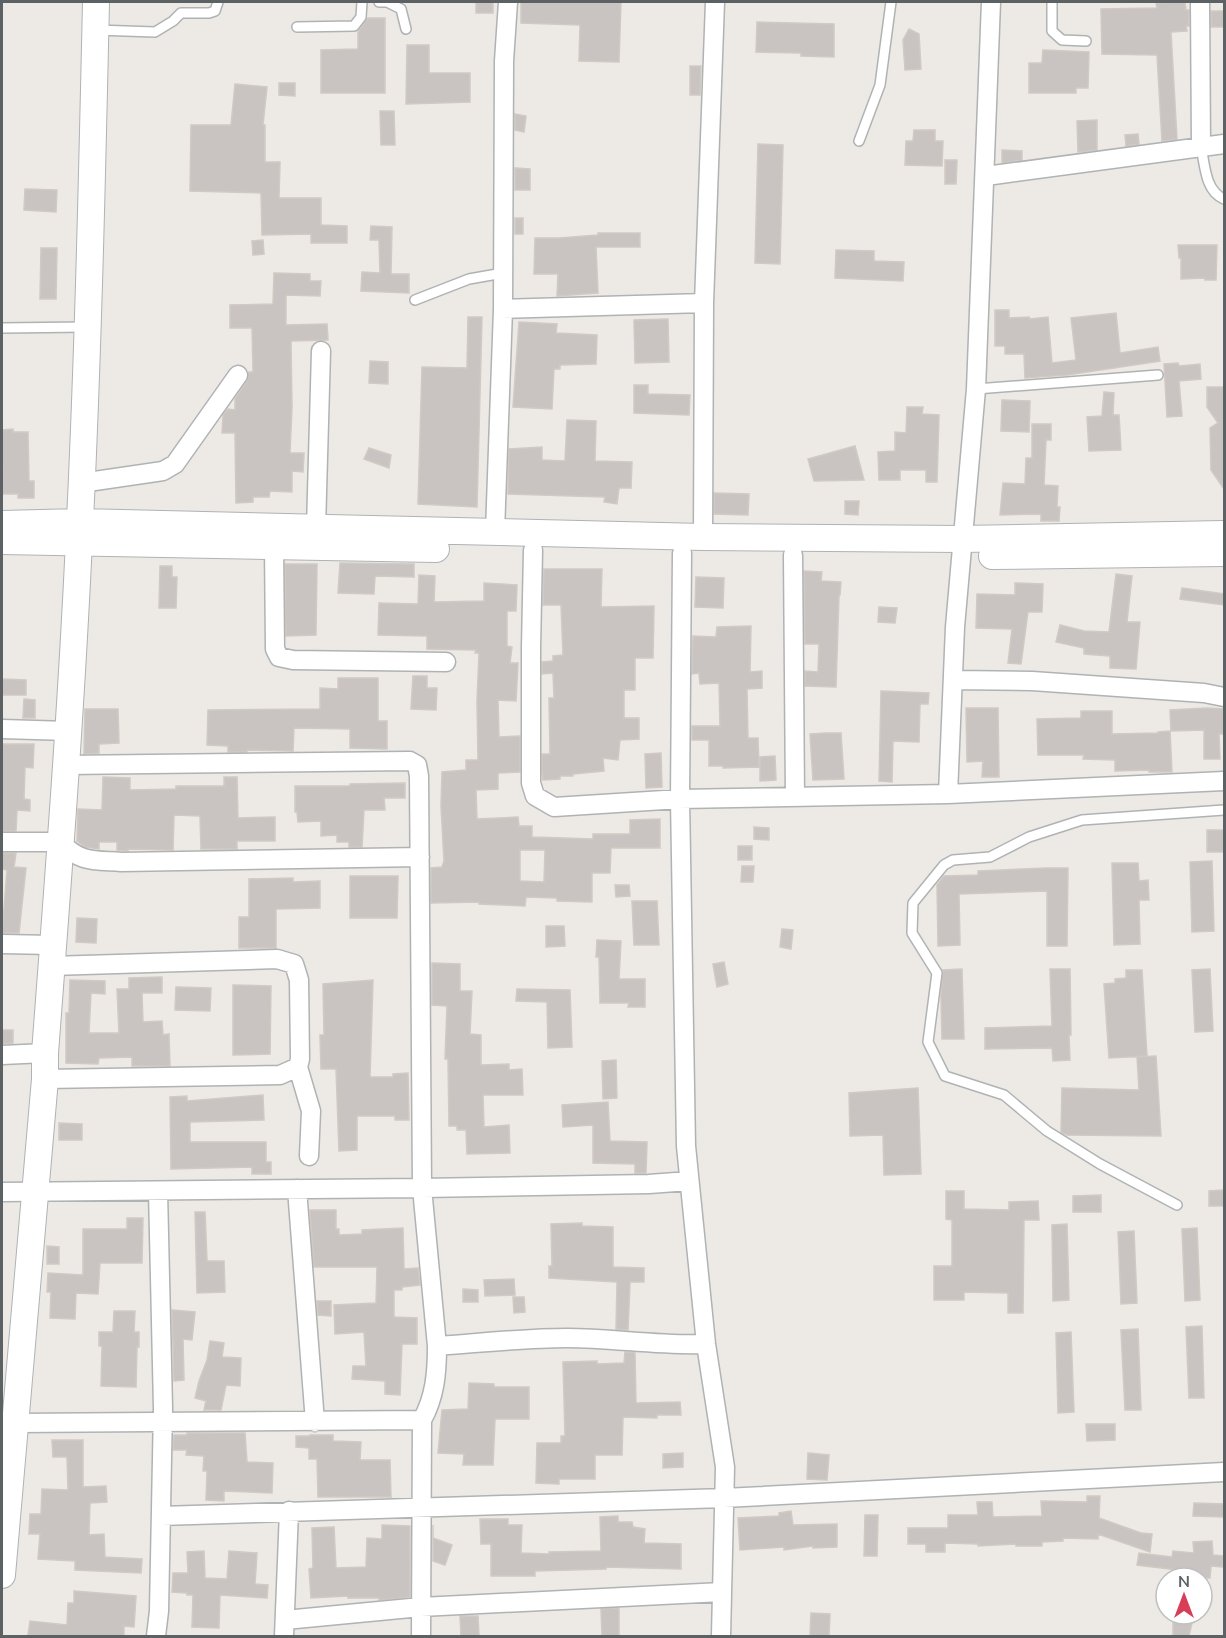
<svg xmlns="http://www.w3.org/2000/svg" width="1226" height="1638" font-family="'Nunito Sans',sans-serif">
<rect width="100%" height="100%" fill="#ede9e4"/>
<path fill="#c9c4c1" stroke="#d1c9c3" stroke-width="1.5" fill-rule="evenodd" d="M476 2H493V13H476Z
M521 2H621L619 62 579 61 580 25 521 23Z
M1185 2 1186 10H1189V26H1186L1187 31 1171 32 1177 139 1162 141 1157 55 1102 54 1101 9 1157 8 1156 3Z
M1211 11H1224V27H1211Z
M368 18H385V93H321V50L358 49V32Z
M757 22 834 24V57L801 56V53L756 52Z
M909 29 919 34 921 69 905 70 903 40Z
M407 45H429V73H470V102L406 104Z
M1043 50 1089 52 1088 88H1076V93H1029V63H1042Z
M690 66H701L700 95H690Z
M279 83H295V96L279 95Z
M235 84 267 87 263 125H265V162H280L279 198H321V225L347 226V243H311V234L262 235 261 193 190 191 191 125H231Z
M380 111H394L395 145H381Z
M515 114 526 116 524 132 515 130Z
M1097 120V150L1078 152 1077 121Z
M914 130H935V141H943L942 166 905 165 906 141H913Z
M1138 134 1139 144 1126 146 1125 135Z
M758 144 783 145 780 264 755 263Z
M1002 150 1022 151V160L1002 163Z
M945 160H957L956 184H945Z
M515 168 530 169V190H515Z
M25 189 57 190 56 212 24 210Z
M515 218H523V234H515Z
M371 226 392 227 391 274H409V293L361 291 362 272 380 273 379 240H370Z
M598 233H640V247H596L598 293 557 296 558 274H534L535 238H559L598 235Z
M263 240 264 254 253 255 252 241Z
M1178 245H1217L1216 280H1205V278L1181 279V258H1179Z
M41 248H57L56 299H40Z
M836 250 874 251V261L904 262 903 281 835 278Z
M274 273 310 274V281H321L320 296 286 295V325L327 324 328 340 291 341 292 407 290 453H304L303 472 292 471V492L270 491 269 497H253V502L236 503 235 433H222L223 415 228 409 235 410V399L247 381 249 372H253L252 328H230V305L273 304Z
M995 310H1009V318L1029 317 1030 319 1048 317 1052 363 1076 360 1071 318 1116 313 1120 353 1158 347 1160 361 1067 375 1025 378 1024 354H1005V346H995Z
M468 317H482L477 507 418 504 422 367 467 368Z
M668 319 669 362 635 363 634 320Z
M519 322 557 324 556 333 597 335 596 364 560 365V369H554L552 409 513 407Z
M370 361 388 362V384L369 383Z
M1178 363 1179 366 1200 364 1201 379 1179 381 1182 416 1167 417 1164 364Z
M634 385H648V394L690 395 689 415 634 413Z
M1207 387H1224V489L1211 470 1210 428 1218 423 1207 407Z
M1104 392 1114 393 1113 415H1119L1121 450 1089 451 1087 417 1102 416Z
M1002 400 1030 401 1029 432 1001 431Z
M907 407H923L922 414 939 415 937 482H926V470H900V480H879L878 452 895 451V432L906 433Z
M567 420 596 421 595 461 632 462 631 488H619L617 504 604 502 605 497 508 494 509 449 542 447V460L565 461Z
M1032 424H1051V440H1046L1044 485 1058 486 1057 507H1060L1059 521H1041V514L1000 515 1003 483 1025 484 1026 458H1032Z
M13 429V432H28L29 481H34V498H18V494H2L3 466H2V430Z
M855 446 864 480 814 481 808 459Z
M369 448 391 455 389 468 364 459Z
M714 493 749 494 748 515 714 514Z
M845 501H859L858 515 845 514Z
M340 563 414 564V577L375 576 374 594 338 593Z
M285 564H317L316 635 286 636Z
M160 566H172V577H177L176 608H159Z
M544 569H602L601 607 654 606 653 658H635V690H624V718H639V739L620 740 618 760 603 758 604 771 573 774V776H560V779L543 780 542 772V754H550L549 698H554L553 673 542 674V662L553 661V656L563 655 561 605H543Z
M804 571 822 572 821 581 841 582 840 595H839L836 687 805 686V671L818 672 819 644H805Z
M1116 574 1132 576 1127 622H1140L1136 669 1110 668V656L1084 654V648L1056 642 1060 625 1084 631 1109 632Z
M419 575 435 576 434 602 484 601V583L517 585 516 611H507V646L512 647 510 663H518L516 701 498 700 499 737 520 736V772L498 773V789L476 790 477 819 518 817 519 826H532V837L593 839V834H630V820L660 819V848H611L610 873H592V902L557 901V898L526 897 525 906 479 904V902L431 903V868L442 867 444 861 441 806 442 772 466 770V760H478L477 702 479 653H475L476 650 427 649V636L378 635 379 603 418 604ZM520 850H545L544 882 520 881Z
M696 577 724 578 723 608 695 607Z
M1015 583 1043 584 1042 612H1028L1021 664 1008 663 1012 629 976 628 977 594 1015 595Z
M1182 588 1224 594V605L1180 599Z
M879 607 897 608 895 623 878 622Z
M751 626 750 672 762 671V688L747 689 748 738H758L759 767 723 768V766H709V740H692V726H720L719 683 700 684 699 673 692 674 693 636 716 637 717 627Z
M413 676H427V688H437L436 710 411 709Z
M338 678H378V721H387V749L350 748V729L294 728 293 751 247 750V752H228V746L207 745 208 710 320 709V688L338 689Z
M2 679 26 680V695H2Z
M881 691 929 693 928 704H920L919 742 893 741 892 782 879 781Z
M24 699 35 700V718H23Z
M966 708H998L999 777H982L983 761 967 762Z
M1207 708 1224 709V734H1219L1220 759H1204V730L1171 731 1170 710Z
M85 709H118L119 743 99 744V753L84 754Z
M1081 711H1112V734L1158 733V732L1170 731 1172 772H1149V770L1115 771V760L1083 759 1084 755H1038L1037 719 1081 718Z
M826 733H841L844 779 813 780 810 734Z
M2 744H34L33 768 25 767 24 799 30 800V811L17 810 16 831H2Z
M661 753 662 787 646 788 645 754Z
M775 756 776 780 760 781V757Z
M103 777 130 778V790L176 789V786H224V777H237L238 818 275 817V841H237V849H201L200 816 174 815 173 850 128 849V851L117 850V842H99V849L85 847 77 841 78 809 102 810Z
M405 783V798H384L385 810H364L362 847H349V842H337V835L321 836V821L298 822 297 812H295V786H350V784Z
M754 827 769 828V840L754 839Z
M1207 830H1224V852H1207Z
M738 846H752V860H738Z
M2 853H16L14 867 26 868 19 933H2L7 870 2 869Z
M1212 861 1214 931 1192 932 1190 862Z
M1112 863H1138L1139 881 1148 880 1149 900H1139L1140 944 1114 945Z
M742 866H754L753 882H741Z
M1048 868H1068L1067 946H1047V891L959 894 960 945 938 946 937 885 944 876 978 875V871Z
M350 876H398L397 918H350Z
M293 878V882L320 881V908L276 909V948H239V917H249V879Z
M615 885H629L630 896 616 897Z
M632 901H657L659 945H634Z
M77 918 97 919 96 943 76 942Z
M546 926H564L565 946 546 947Z
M782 929 793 930 791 949 780 947Z
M597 940 621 941 619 979H645V1007H628L629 1003H600L599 957H596Z
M724 962 728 984 717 987 713 964Z
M432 963 460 964V991H472L470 1034 481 1035V1065L509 1064V1070L522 1069 523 1095H483L484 1127 509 1125 510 1153 467 1154 466 1130H457V1126H449L448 1059H445L447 1006 432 1005Z
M962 969 964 1039H942L941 995 943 970Z
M1050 969H1070L1071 1035H1069L1070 1060 1053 1061 1052 1048 985 1049V1028L1052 1026Z
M1210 969 1213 1031 1195 1032 1192 970Z
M1126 970H1142L1147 1056 1109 1058 1104 984 1115 983V979L1126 978Z
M162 977V993H142L143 1022 162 1021 163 1035 169 1034 170 1066H132V1057L99 1058 98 1064 66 1063V1013H69L70 980 105 981V994L91 993 89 1033H119L117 989H129V978Z
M373 980 370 1077H393V1074L408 1073 409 1120H395V1116H357V1150L339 1151 336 1069H321L320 1035H324L323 984Z
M233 985 271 986 270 1054 233 1055Z
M176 987 211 988 210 1011 175 1010Z
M517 989 570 990 572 1047 548 1048 547 1002 516 1001Z
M2 1030H13V1043L2 1044Z
M1156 1056 1161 1136 1067 1135 1061 1132 1062 1088 1139 1090 1137 1057Z
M616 1060 617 1098 603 1099 602 1061Z
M918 1088 921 1174 884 1175 883 1135 850 1136 849 1093Z
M263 1095 264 1120 190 1122V1142H266V1162H271V1174H252V1167L171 1169 170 1097 187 1096V1101Z
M608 1102 610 1141 647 1142 646 1173H635V1164L593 1163V1125L563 1127 562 1105Z
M59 1123 82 1124V1140H59Z
M1224 1190V1206H1209V1191Z
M946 1191H964V1209L1009 1210V1202L1038 1201 1039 1220H1024L1023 1313H1008V1293L964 1292V1300H934V1266H952V1220L946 1219Z
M1101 1195V1212H1073V1196Z
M310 1210H336V1229H339V1235L362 1234V1230L403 1228 404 1269 418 1268 420 1285 402 1287V1290H394V1317L417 1318V1344H402L400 1395 385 1394V1381L352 1379 353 1366H366L364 1332 335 1334 334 1305 376 1303 377 1267H314Z
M195 1212H205L207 1261H224L225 1292 197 1293Z
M127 1218H143L142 1263H100L98 1294 76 1293 75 1319 50 1318 51 1292H47L48 1273 83 1275V1229H127Z
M582 1223V1226L613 1227V1267L644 1268V1282H630L628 1330 616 1329 617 1282 549 1278V1266H552L551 1224Z
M1067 1224 1069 1300 1053 1301 1052 1225Z
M1197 1228 1200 1300 1185 1301 1182 1229Z
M1134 1231 1137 1303 1121 1304 1118 1232Z
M47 1246 59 1247V1264H47Z
M514 1279 515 1295 485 1296 484 1280Z
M463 1289 478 1290V1302H463Z
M513 1297H524L525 1312 514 1313Z
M317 1301H331V1316L318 1315Z
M172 1310 195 1312 192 1340 183 1339 184 1380 174 1381Z
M114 1311H135L134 1332H139V1347H137L136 1387 101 1386 102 1346H99V1332H113Z
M1202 1326 1204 1398H1189L1186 1327Z
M1138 1329 1141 1410H1125L1121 1330Z
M1071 1332 1074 1412 1058 1413 1056 1333Z
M210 1341 224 1343 222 1357 241 1358 240 1386 226 1385 221 1410H204L206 1401 195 1398 199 1381 207 1360Z
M625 1352 635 1353 636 1403 680 1402 681 1415H657V1418L623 1417 622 1455H595V1479H559V1484L536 1483 537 1443H561V1436H565L563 1362 597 1361V1364L624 1363Z
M469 1383 494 1384V1387H529V1419H495L493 1465H463L464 1454 438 1453 442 1410 468 1409Z
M1086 1424H1115V1440L1087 1441Z
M187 1433H245L247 1462 273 1463 272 1493 224 1491V1501L206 1500 207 1471H203L204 1456 186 1455 187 1450H173L174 1435H187Z
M310 1435H333V1441L361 1442 360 1460H390L391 1497H318L317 1459H309V1448L296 1447V1436H310Z
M52 1440H83V1487L106 1486 107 1502 90 1503 89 1535 104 1534 105 1557 142 1559 141 1573 75 1570V1561L38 1559 40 1534H29L30 1514H41L42 1489 68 1490 67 1457H53Z
M683 1453V1467L663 1468V1454Z
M808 1453 829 1455 827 1480 807 1479Z
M1087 1496H1100L1099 1518 1141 1533 1152 1534 1150 1552 1098 1534V1539L1063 1538V1541L1042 1542V1546H1016V1544L978 1546V1544L945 1543V1552H926V1544H908V1528H948V1515H978L977 1502H992L993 1517 1042 1516 1041 1501 1087 1502Z
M1194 1503 1224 1504V1517L1193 1516Z
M791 1511 793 1525 837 1524V1547L813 1548V1546L784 1550V1547L740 1550 738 1518 779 1516V1513Z
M865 1515H878L877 1556H864Z
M618 1516V1522H632L633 1527 645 1529 644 1543 681 1544V1569L606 1567V1569L535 1571V1576H491V1544H481L480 1519H508V1525H522L521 1553 549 1554V1552L601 1551 600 1517Z
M382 1525 410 1526V1597L379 1600V1598H348V1596L311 1598 309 1569 313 1568 312 1528 334 1527 336 1568 366 1567 367 1538 382 1539Z
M433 1525V1538L452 1545 445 1565 433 1561Z
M1212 1541 1213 1555 1224 1556 1222 1567 1211 1566 1210 1578H1185L1186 1571 1137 1565 1139 1553 1172 1557 1173 1551 1194 1553 1193 1542Z
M204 1551 205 1578 227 1579 229 1551 257 1553 255 1584 268 1585 267 1598 220 1595 219 1628 192 1627 193 1595H187V1593L172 1592 173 1573H188L187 1552Z
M74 1591 136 1596 134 1627 124 1626V1636H42L28 1635 30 1621 67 1625 68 1603H74Z
M619 1608V1636H602L601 1609Z
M811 1613 830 1614 829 1636H810Z
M1179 1614H1194L1189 1636H1173V1623H1177Z
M460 1616H478L479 1636H461Z"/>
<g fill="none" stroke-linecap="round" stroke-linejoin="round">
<defs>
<path id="lane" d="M379 2H387L401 9 406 29
M1052 2V31L1062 40 1086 41
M297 27 354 26 361 17 362 2
M96 30 155 32 173 21 181 13H209L215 11 218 2
M859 141 880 85 891 2
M1201 147C1205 165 1205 191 1224 199
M415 300 469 279 503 273
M2 328 86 327
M976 389 1158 375
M1177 1205 1100 1164 1047 1131 1004 1095 945 1076 928 1042 937 973 912 933 913 903 944 865 953 860 990 857 1029 837 1082 820 1224 810"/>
<path id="street" d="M1200 2 1201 147
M986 176 1224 144
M503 309 704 303
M81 483 163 471 175 464 238 375
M316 528 321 351
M495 532 503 309 504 61 508 2
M703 537 704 303 715 2
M274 546 275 649 279 657 293 660 446 662
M533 550 531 648V783L535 796 554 807 680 799 948 794 1224 781
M682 553 680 799 686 1146 706 1344 725 1467 721 1636
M793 555 795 797
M953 680 1032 681 1204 693 1224 697
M2 729 68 731
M66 765 410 761 417 765 419 776 422 1188 437 1346C437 1373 435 1397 422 1420L421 1636
M948 794 955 627 976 389 991 2
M2 842H60C81 863 93 860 121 862L420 857
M2 944 53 945
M51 966 277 959 294 964 299 980 300 1059 298 1067 311 1111 309 1156
M2 1055 45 1053
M45 1079 280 1075 298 1067
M297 1189 315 1422
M2 1192 422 1188 649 1184 689 1181
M437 1346C480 1343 523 1338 567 1338 613 1338 659 1346 706 1344
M15 1423 422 1420
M161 1516 724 1498 1224 1472
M285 1620 421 1607 722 1592
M156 1636 159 1611 163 1408 158 1191
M284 1636 289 1511"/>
<path id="secondary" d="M2 524 80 522 703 537 962 539 1224 534
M2 541 436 549
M992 556 1224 553
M2 1575 45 1079V1053C58 882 71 712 79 541 88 361 92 181 96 2"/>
</defs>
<use href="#lane" stroke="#afb3b5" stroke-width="12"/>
<use href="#street" stroke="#afb3b5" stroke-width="21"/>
<use href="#secondary" stroke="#afb3b6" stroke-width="28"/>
<use href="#lane" stroke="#fff" stroke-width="9"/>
<use href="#street" stroke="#fff" stroke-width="18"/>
<use href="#secondary" stroke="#fff" stroke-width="26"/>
</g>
<rect width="1226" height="1638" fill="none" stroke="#5c6163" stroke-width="6"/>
<g transform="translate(1184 1596)"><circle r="28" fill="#ffffff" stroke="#bec0c1" stroke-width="1.5"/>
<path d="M0-4.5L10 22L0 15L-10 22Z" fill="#d93e59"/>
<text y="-9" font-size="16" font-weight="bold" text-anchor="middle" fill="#5c6163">N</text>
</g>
</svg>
